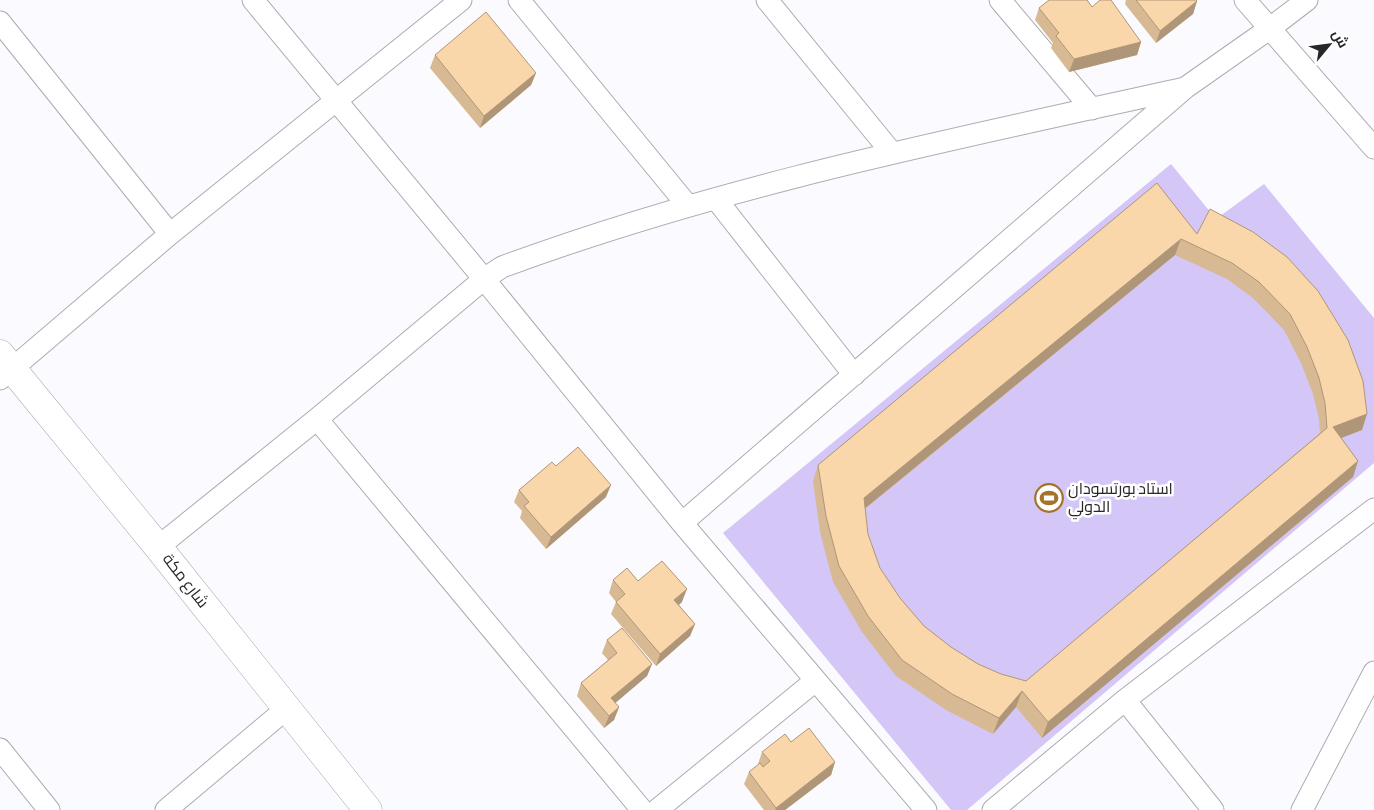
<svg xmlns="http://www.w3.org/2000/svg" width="1374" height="810" font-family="'Sofia Sans Condensed',Cairo,sans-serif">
<rect width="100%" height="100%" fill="#fbfafe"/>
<path fill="#d4c7f7" d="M1171 164 1216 219 1264 184 1374 318V463L967 810H951L723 533Z"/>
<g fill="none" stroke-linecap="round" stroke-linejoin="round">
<defs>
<path id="minor" d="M253 0 484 279 682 523 926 810
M519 0 688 206
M767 0 892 153
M1000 0 1092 109
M1245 0 1374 148
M0 22 170 234
M716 199 854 375
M0 379 170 234 461 0
M317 419 642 810
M682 523 1185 88 1269 29 1307 0
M158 547 317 419 484 279 502 267C723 185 955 139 1185 88
M1125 700 1213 810
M0 749 49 810
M166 810 286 709
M657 810 815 681
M993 810 1125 700 1374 509
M1302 810 1374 672"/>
<path id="major" d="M0 354 158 547 368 810"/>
</defs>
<use href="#minor" stroke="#adabb1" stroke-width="23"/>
<use href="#major" stroke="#adabb1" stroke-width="29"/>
<use href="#minor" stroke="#fff" stroke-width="21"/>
<use href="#major" stroke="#fff" stroke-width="28"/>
</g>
<path fill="#d7b993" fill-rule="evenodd" d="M1049 0H1087L1092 7 1141 42 1137 55 1069 72 1051 48 1053 43 1035 20 1039 8Z
M1126 0H1196L1197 1 1193 14 1156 43 1125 4Z
M435 55 536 73 531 85 480 128 430 68Z
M1157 183 1197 234 1348 340 1362 430 1341 438 1358 461 1353 477 1042 738 1016 707 993 734 946 710 896 676 862 632 833 582 820 532 813 481 818 465ZM1175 255 1227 279 1253 298 1284 330 1301 363 1313 394 1319 419 1320 433 1026 681 1001 674 978 664 951 647 924 626 900 598 880 568 868 534 865 509Z
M556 466 606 497 546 549 520 518 522 511 514 502 519 490Z
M613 580 638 581 682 602 679 605 695 624 690 636 656 666 611 614 616 602 609 593Z
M607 640 652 664 647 676 615 703 619 707 614 720 604 728 577 696 581 683 608 660 602 653Z
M791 742 835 762 831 775 785 810H764L744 784 749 772 758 765V764L762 752Z"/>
<path fill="#af9678" d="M1197 1 1193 14 1156 43 1160 31Z
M1141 42 1137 55 1069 72 1074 59Z
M536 73 531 85 480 128 484 116Z
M1181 239 1175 255 858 514 864 498Z
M1367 414 1362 430 1328 443 1333 427Z
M1358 461 1353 477 1042 738 1048 722Z
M611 485 606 497 546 549 551 537Z
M687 589 682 602 670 612 674 600Z
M695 624 690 636 656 666 660 654Z
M652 664 647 676 606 711 611 698Z
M1022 691 1016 707 993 734 999 718Z
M619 707 614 720 604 728 609 716Z
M835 762 831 775 785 810H775L776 808Z"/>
<path fill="#fad7ab" stroke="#af9678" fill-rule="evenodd" d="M1049 0H1087L1092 7 1100 0H1111L1141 42 1074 59 1056 36 1059 33 1039 8Z
M1136 0H1196L1197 1 1160 31Z
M486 12 536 73 484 116 435 55Z
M1157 183 1197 234 1210 209 1253 232 1287 257 1318 291 1348 340 1363 381 1367 414 1333 427 1358 461 1048 722 1022 691 999 718 952 694 902 660 868 616 839 566 826 516 818 465ZM1181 239 1232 263 1259 282 1290 314 1307 347 1319 378 1325 403 1327 428 1026 681 1001 674 978 664 951 647 924 626 900 598 880 568 868 534 864 498Z
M578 447 611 485 551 537 524 506 529 502 519 490 552 462 556 466Z
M662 561 687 589 674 600 695 624 660 654 616 602 625 594 613 580 627 568 638 581Z
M622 628 652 664 611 698 619 707 609 716 581 683 617 653 607 640Z
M809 728 835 762 776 808 749 772 760 763 763 767 770 761 762 752 785 734 791 742Z"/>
<defs>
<symbol id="stadium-ring" viewBox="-11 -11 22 22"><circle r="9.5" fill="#fff" stroke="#a57229" stroke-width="1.5"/><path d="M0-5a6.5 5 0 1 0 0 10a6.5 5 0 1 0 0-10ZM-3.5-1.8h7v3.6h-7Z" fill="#a57229"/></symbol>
</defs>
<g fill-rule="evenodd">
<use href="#stadium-ring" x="1033" y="482" width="32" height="32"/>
</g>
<g text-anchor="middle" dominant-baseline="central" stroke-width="5" stroke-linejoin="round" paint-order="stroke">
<g font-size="16" fill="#272629" stroke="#fff" text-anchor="start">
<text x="1068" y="489">استاد بورتسودان<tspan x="1068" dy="18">الدولي</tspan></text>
</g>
<g font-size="16" fill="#272629" stroke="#fff">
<text transform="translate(185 581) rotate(52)">شارع مكة</text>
</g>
</g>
<g transform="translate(1329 45) rotate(61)" stroke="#ffffff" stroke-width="4" paint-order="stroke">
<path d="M0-4L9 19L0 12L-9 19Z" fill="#272629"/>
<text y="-8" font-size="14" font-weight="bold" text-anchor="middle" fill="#272629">ش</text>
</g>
</svg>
